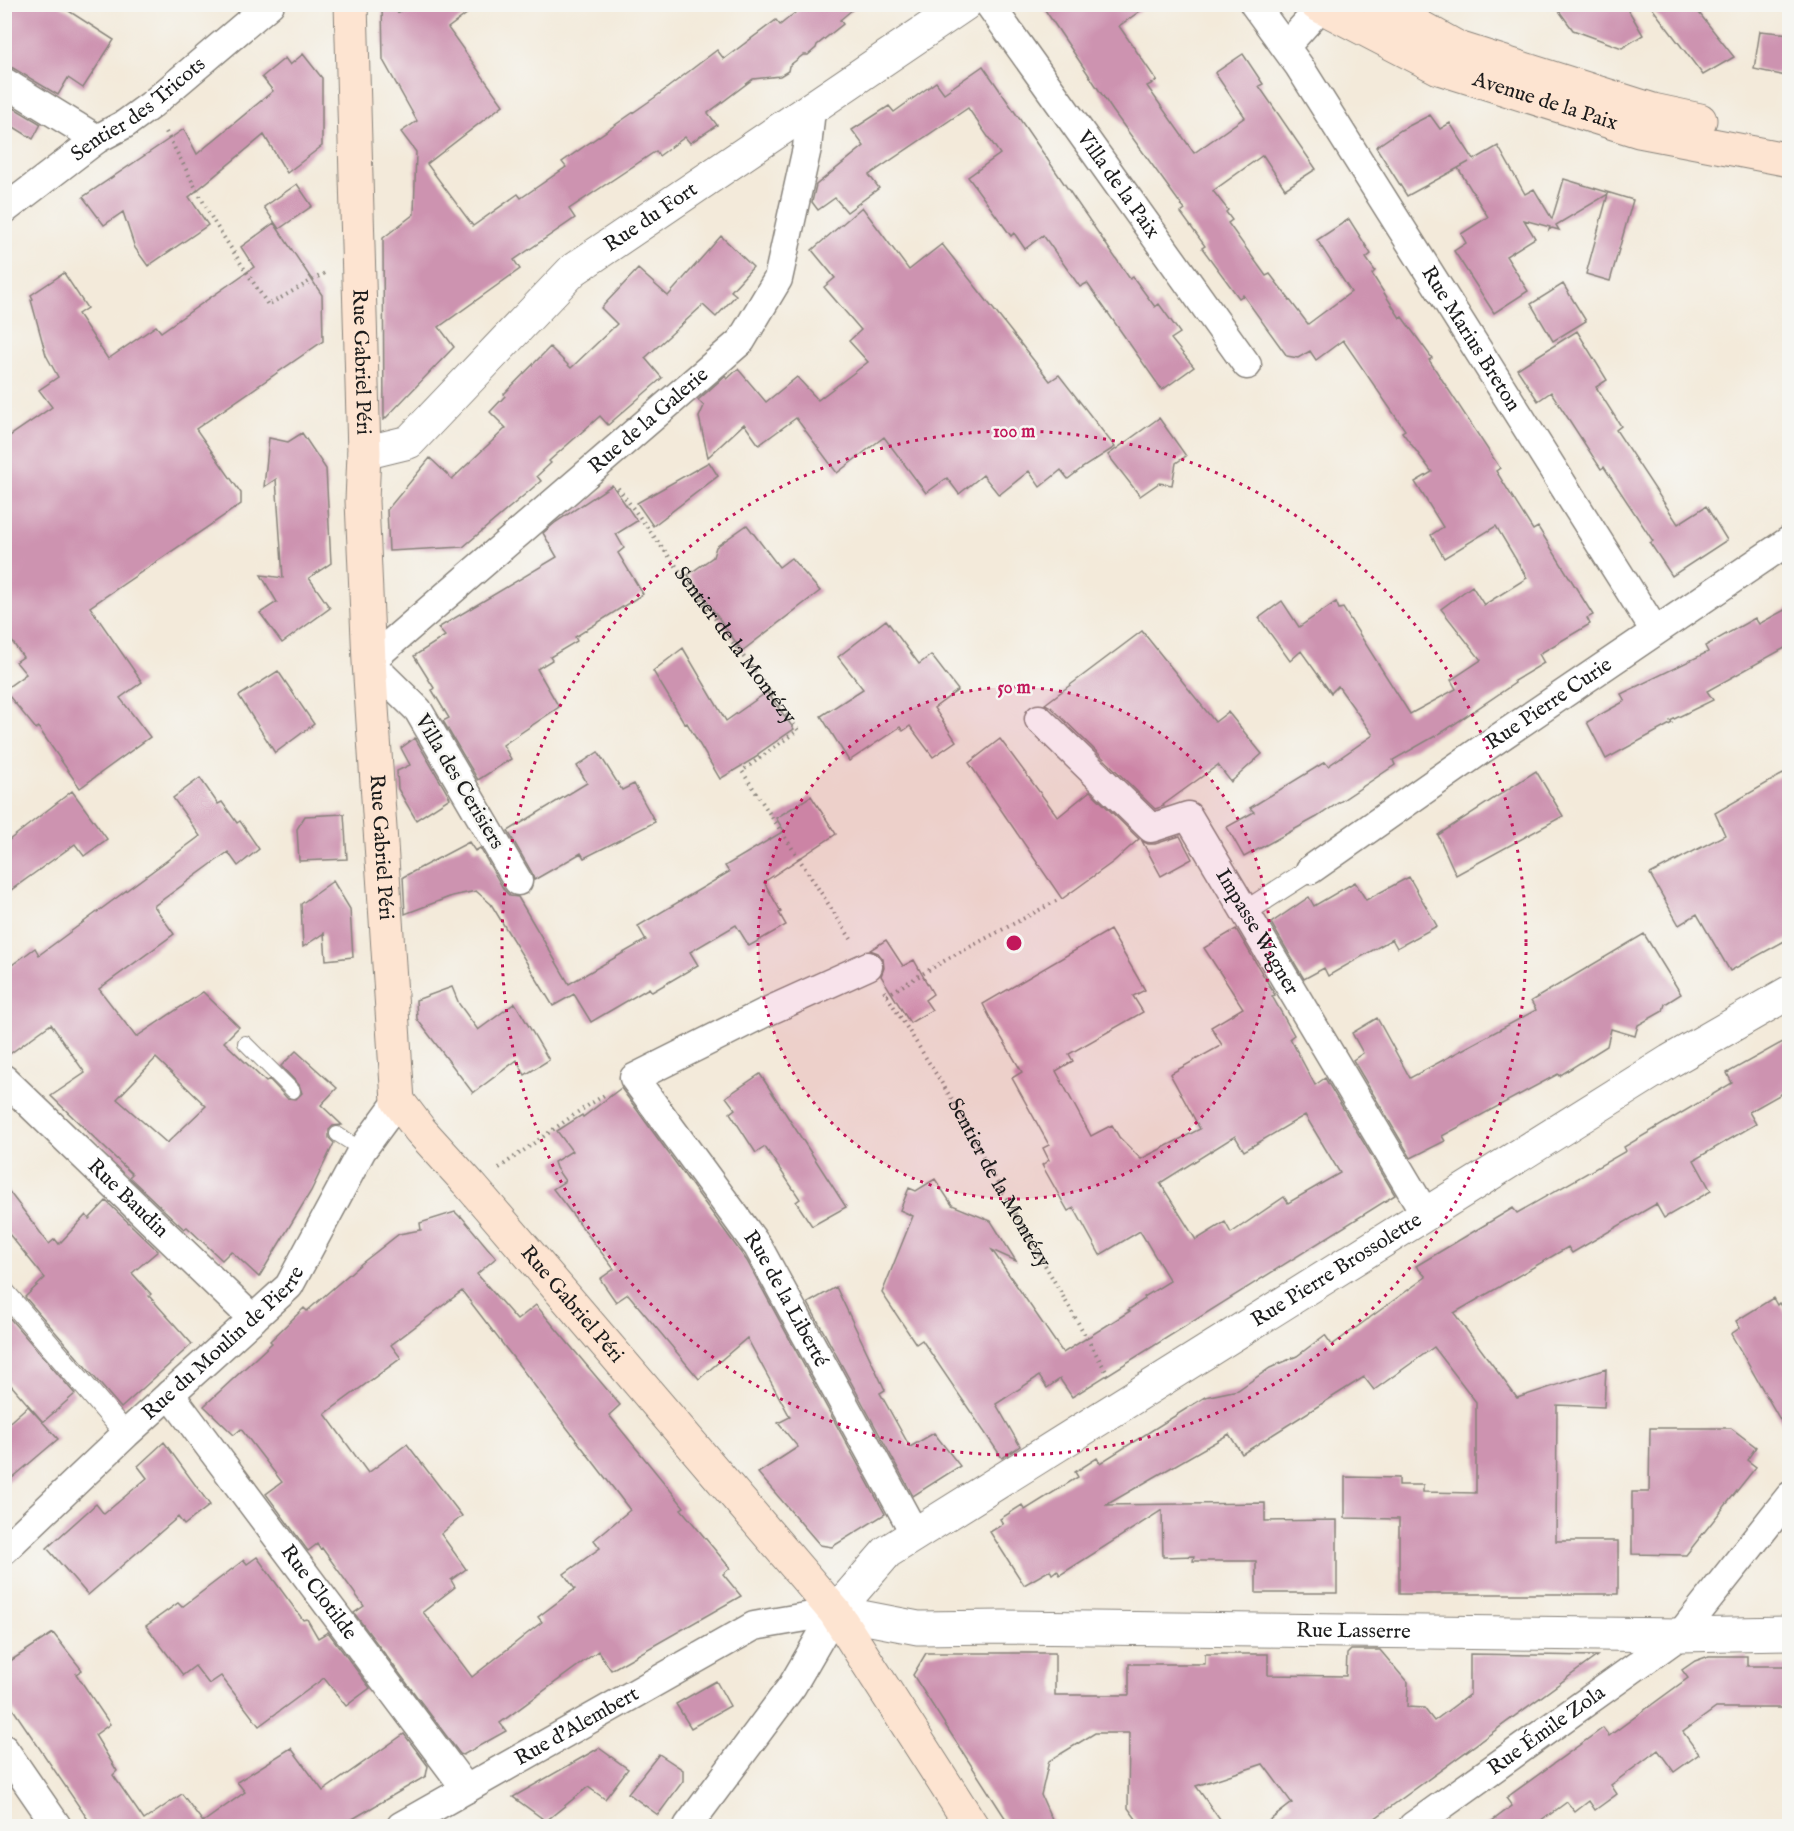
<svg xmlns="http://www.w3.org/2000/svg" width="1794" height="1831" font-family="'IM FELL English',serif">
<rect width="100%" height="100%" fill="#f6f6f2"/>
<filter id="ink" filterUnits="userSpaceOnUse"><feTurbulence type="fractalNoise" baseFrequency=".0167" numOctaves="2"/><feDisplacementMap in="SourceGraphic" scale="12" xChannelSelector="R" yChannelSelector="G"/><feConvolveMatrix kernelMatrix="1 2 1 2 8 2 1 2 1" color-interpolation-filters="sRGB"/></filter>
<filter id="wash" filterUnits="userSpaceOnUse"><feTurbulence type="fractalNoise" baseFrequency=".008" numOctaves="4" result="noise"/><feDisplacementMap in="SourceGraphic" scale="24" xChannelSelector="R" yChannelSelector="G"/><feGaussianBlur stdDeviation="1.35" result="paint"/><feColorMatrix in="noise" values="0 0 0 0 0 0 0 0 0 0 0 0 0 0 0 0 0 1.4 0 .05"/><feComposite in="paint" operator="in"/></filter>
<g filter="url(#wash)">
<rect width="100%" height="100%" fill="#f3eada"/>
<g id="blocks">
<path fill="#cd93b0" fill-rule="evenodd" d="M4 4H58L114 40 83 88 68 78 58 95 13 68 4 66Z
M382 4H390L398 13 409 4H480L448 28 503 105 427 164 473 226 518 194 521 198 566 167 562 162 654 98 717 50 724 59 776 20 780 25 806 4H859L840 20 843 24 817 45 816 48 808 55H803L789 66 788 71 780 76 753 79 708 113 717 125 690 143 685 137 659 156 656 151 569 209 575 218 514 260 520 269 439 327 454 347 384 420 383 238 414 214 416 152 401 132 417 121 383 60Z
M1041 4H1150L1119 26 1157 81 1147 86 1194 153 1245 117 1215 73 1243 54 1263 84 1259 86 1316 169 1285 189 1263 155 1213 191 1228 210 1226 212 1232 220 1228 223 1266 276 1270 274 1308 324 1351 292 1317 240 1349 219 1371 254 1366 258 1375 271 1372 274 1400 318 1402 317 1432 358 1429 360 1500 468 1496 471 1533 530 1538 527 1593 615 1587 618 1590 624 1539 654 1544 663 1514 681 1515 683 1444 731 1393 760 1395 765 1317 817 1244 857 1227 827 1254 812 1250 808 1325 762 1328 766 1373 735 1338 686 1331 693 1301 651 1290 661 1259 618 1282 601 1299 627 1336 602 1339 609 1343 608 1410 714 1456 689 1451 680 1481 660 1441 609 1472 586 1484 605 1527 578 1496 526 1444 558 1431 535 1443 527 1415 482 1432 472 1402 432 1405 430 1343 340 1316 360 1310 351 1298 358 1287 356 1243 295 1239 298 1202 248 1205 246 1181 213 1185 210 1113 111Z
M1554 4H1625L1643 35 1622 48 1573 30Z
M1649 4H1692L1734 57 1703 75Z
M1760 31 1790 34V77L1754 69Z
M303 54 322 78V146L287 173 264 135 189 197 208 225 148 266 135 248 123 212 104 225 83 197 184 129 197 154 273 91 262 77 285 58 290 65Z
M983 66 1130 279 1133 277 1155 307 1159 304 1180 333 1171 339 1194 367 1162 390 1087 283 1080 287 1043 235 1025 249 1014 233 1011 236 968 177 1000 154 968 108 869 175 879 188 847 212 835 198 818 210 812 202 816 185 864 146 852 130 889 106 894 112 936 82 944 93Z
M4 102 41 124 33 139 4 121Z
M1430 115 1440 129 1450 123 1474 160 1498 146 1525 194 1534 189 1552 219 1564 179 1633 200 1610 281 1586 274 1608 194 1556 225 1559 230 1552 228 1549 230 1550 227 1524 220 1535 238 1506 256 1528 291 1494 313 1454 251 1466 243 1461 234 1488 217 1458 168 1469 162 1407 196 1376 147 1401 130Z
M297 184 312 206 279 229 264 207Z
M862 207 909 270 942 244 1050 381 1059 375 1115 447 1082 468 1068 479 1061 470 1040 487 1029 471 999 495 983 475 959 494 947 478 926 493 884 437 837 473 796 418 759 445 744 424 708 457 699 417 704 406 698 400 725 376 727 379 738 369 766 402 797 377 818 400 868 362 849 341 861 330 824 287 835 278 812 250Z
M274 223 322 295 323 341 196 429 241 493V504L90 607 142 682 120 698 150 737 80 788 38 727 36 729 4 690 26 674 16 662 23 657 4 630V440L52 407 39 390 58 377 46 355 31 300 33 299 31 295 64 273 87 308 78 314 108 359 156 326 161 332 254 267 241 247Z
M721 236 753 267 731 291 736 295 716 317 703 305 645 358 662 378 608 425 600 416 549 461 551 463 537 476 541 481 463 547 389 551 387 510 430 458 452 479 506 428 490 412 505 396 504 394 550 347 571 368 617 324 601 308 638 269 668 296Z
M1563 284 1586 321 1553 341 1531 304Z
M1577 331 1607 380 1596 387 1621 426 1616 430 1678 524 1706 506 1727 540 1672 576 1650 543 1653 541 1604 467 1601 469 1551 392 1538 401 1517 369Z
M1159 418 1186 456 1176 463 1172 485 1159 483 1140 496 1108 455Z
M302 433 326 469 331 563 309 578 330 608 282 643 260 613 277 602 261 575 283 578 276 479 264 487 269 438 288 442Z
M709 462 718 476 653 526 637 503Z
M612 485 637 521 616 534 624 548 618 553 643 594 575 637 577 641 550 657 552 660 537 669 559 707 503 745 511 759 478 780 443 721 449 718 432 690 434 688 414 656 445 636 438 628 557 557 543 533 556 522Z
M747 525 779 567 791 558 820 591 742 651 688 575 713 557 716 547Z
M1790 607V645L1707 691 1713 700 1670 721 1672 723 1606 759 1587 722 1625 701 1621 694 1708 652 1705 646 1755 618 1759 624Z
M886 620 919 664 931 655 958 690 934 708 956 741 933 757 910 726 903 731 900 727 849 761 821 716 863 689 838 657Z
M1142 631 1215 722 1228 712 1262 754 1231 782 1218 765 1163 805 1164 806 1155 809 1051 707 1045 704Z
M683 648 726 721 767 692 794 729 758 754V756L720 779 687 723 685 724 653 671Z
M278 671 314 724 275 753 239 696Z
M415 738 450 798 416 820 398 789 397 771 410 765 401 748Z
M1000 739 1058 817 1090 791 1139 839 1113 862 1062 899 969 763Z
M598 752 622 790 634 784 655 822 584 858 581 853 534 880 532 873 508 831 587 783 577 766Z
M1790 770V938L1730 971 1697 914 1679 925 1650 874 1725 835 1715 813Z
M1536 771 1563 816 1456 875 1438 835Z
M200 778 218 804 222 802 237 823 240 821 259 849 238 866 228 852 154 906 174 934 99 989 136 1037 203 992 239 1027 224 1042 266 1082 269 1079 287 1098 296 1099 302 1093 299 1085 281 1066 296 1051 337 1088 321 1105 342 1125 333 1126 329 1130V1138L334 1143 311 1191 259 1277 231 1251 222 1260 187 1227 184 1229 129 1177 132 1174 51 1096 85 1073 51 1024 4 1058V971L35 948 39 955 200 836 173 798ZM156 1058 206 1106 167 1143 117 1099Z
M72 791 107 839 84 856 75 844 4 895V844Z
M811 796 836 834 764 882 781 912 779 913 786 925 749 946 736 925 690 952 698 965 652 992 649 988 591 1022 574 994 553 1006 491 904 476 891 452 896 405 914 403 877 469 842 475 851 480 848 504 890 510 896 518 897 569 984 646 940 638 926 729 872 725 866 784 831 776 818Z
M344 814 347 859 299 861 297 829 305 816Z
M1180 836 1192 859 1161 876 1142 841 1148 844H1155Z
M1409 877 1437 926 1397 948 1392 939 1328 976 1324 968 1304 979 1271 923 1309 897 1314 906 1355 882 1366 900Z
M333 881 350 909 353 957 326 960 324 933 303 947 301 904Z
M1236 929 1275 995 1272 996 1294 1035 1290 1038 1315 1085 1325 1078 1395 1195 1072 1397 1060 1379 1047 1388 1039 1376 996 1404 1020 1446 1002 1458 922 1340 916 1344 882 1293 913 1216 900 1210 909 1188 916 1191 935 1179 952 1205 991 1221 1016 1261 992 1250 1063 1353 1130 1311 1128 1310 1145 1299 1144 1297 1170 1281 1140 1231 1100 1255 1074 1208 1068 1211 1042 1165 1049 1160 1043 1148 1049 1145 1012 1078 1022 1072 992 1022 983 1004 1110 930 1145 990 1133 996 1143 1012 1069 1054 1073 1061 1056 1071 1091 1136 1112 1125 1119 1137 1141 1159 1200 1129 1170 1074 1222 1045 1211 1027 1243 1008 1204 948ZM1305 1115 1340 1173 1288 1203 1284 1197 1231 1233 1225 1222 1196 1240 1160 1183 1235 1136 1244 1151Z
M1644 934 1681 994 1665 1004 1663 1011 1638 1025 1635 1036 1611 1029 1607 1046 1559 1076 1558 1074 1442 1136 1445 1141 1411 1158 1353 1060 1363 1053 1352 1033 1377 1018 1410 1078 1536 1010 1531 1001Z
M886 940 903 966 914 960 933 994 925 1000 932 1010 910 1023 881 976 884 968 883 959 878 953 870 950Z
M452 987 459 1004 478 1030 515 1003 549 1060 525 1075 517 1060 473 1093 417 1019 416 1000Z
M1790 1038V1089L1749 1112 1756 1124 1694 1160 1711 1191 1664 1218 1656 1204 1572 1253 1568 1247 1454 1313 1517 1398 1606 1369 1604 1407 1557 1405 1556 1541H1618V1594H1399V1519L1345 1518V1477L1399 1478V1485H1423V1492L1476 1493V1402L1434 1347 1374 1390 1364 1377 1242 1454 1229 1434 1106 1505 1265 1503V1521L1337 1520V1593H1256V1561H1193L1194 1556 1163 1557 1162 1510 1060 1575 1057 1570 1052 1574 1050 1570 1024 1585 990 1532 1003 1524 1000 1519 1022 1505 1025 1510 1078 1477 1075 1472 1097 1458 1100 1463 1205 1397 1238 1390 1270 1368 1297 1356 1325 1335 1332 1345 1426 1277 1416 1266 1513 1208 1517 1213 1626 1151 1624 1147 1732 1083 1727 1073Z
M760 1074 846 1207 812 1226 796 1202 800 1199 765 1147 756 1153 730 1113 735 1109 726 1097Z
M621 1088 747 1261 885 1514 832 1547 820 1545 758 1473 798 1447 778 1423 790 1417 747 1338 699 1379 628 1294 616 1302 600 1279 614 1269 553 1189 565 1181 556 1168 554 1162 572 1151 557 1131 582 1115 583 1117Z
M4 1185 49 1244 55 1239 59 1244 86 1215 89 1219 106 1201 158 1251 132 1273 151 1294 149 1296 192 1344 121 1408 25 1297 45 1278 4 1228Z
M455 1212 460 1217 461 1216 496 1258 477 1274 517 1320 536 1305 620 1405 609 1415 684 1507 681 1509 730 1568 723 1574 741 1596 611 1670 598 1651 500 1723 506 1731 463 1755 460 1754 354 1613 364 1606 322 1548 320 1549 317 1544 308 1551 266 1494 282 1482 241 1429 234 1435 204 1406 272 1343 270 1341 304 1308 307 1311 362 1263 399 1234 421 1230 420 1223ZM462 1291 630 1510 594 1540 600 1548 564 1574 575 1589 538 1617 542 1622 472 1677 423 1612 455 1587 451 1580 466 1569 441 1534 462 1516 407 1444 368 1473 325 1414 401 1358 391 1345Z
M836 1287 885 1390 880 1393 910 1447 934 1433 960 1466 913 1496 808 1303Z
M1773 1298 1777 1305 1779 1303 1790 1320V1437L1731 1334 1740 1328 1736 1321Z
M6 1314 75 1394 43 1422 4 1377V1316Z
M28 1406 58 1439 4 1485V1427Z
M1650 1428H1731L1756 1447 1747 1460 1756 1467 1686 1555 1632 1554V1492H1649Z
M164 1442 210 1505 184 1525 178 1517 88 1595 47 1548 96 1504 104 1514 147 1478 138 1466Z
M257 1557 303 1620 307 1619 318 1638 328 1632 370 1688 346 1706 324 1678 259 1726 221 1676 209 1684 195 1666 183 1675 146 1626 178 1603 182 1607 244 1560 247 1564Z
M53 1633 82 1670 76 1674 110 1724 95 1735 117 1771 113 1775 144 1820 182 1794 203 1822 245 1792 237 1782 291 1748 323 1791 404 1734 428 1766 426 1776 339 1827H93L4 1696V1665Z
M1351 1650H1380L1408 1683 1407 1707 1424 1708 1434 1721 1470 1694V1654L1597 1656 1363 1827H1261L1292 1803 1263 1764 1196 1786 1225 1827H1142L1128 1808 1129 1733H1095L1049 1761 1041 1795 1055 1827H1011L913 1675 926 1653H1055V1695H1129V1664H1205V1654H1268V1675L1346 1676 1347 1654Z
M1709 1656H1747V1666H1790V1708H1716L1683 1732 1699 1754 1674 1772 1658 1750 1611 1785 1617 1794 1595 1810 1589 1801 1575 1812 1567 1802 1533 1827H1484L1512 1806 1506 1798 1603 1728 1609 1736 1688 1678 1682 1670 1695 1661Z
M716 1681 730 1706 691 1728 676 1704Z
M599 1748 628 1769 605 1799 588 1787 546 1821 513 1797Z
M659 1754 683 1770V1781L658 1815 628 1793Z"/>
</g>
</g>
<g filter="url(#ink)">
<use href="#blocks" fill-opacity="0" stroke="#88837b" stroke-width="1.5"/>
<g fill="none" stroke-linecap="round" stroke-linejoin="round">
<defs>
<path id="service" d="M245 1043 293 1091
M337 1134 362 1150"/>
<path id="pedestrian" d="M1245 912 1310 870
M4 1292 126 1434"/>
<g id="minor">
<path id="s3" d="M989 4 1247 365"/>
<path id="s4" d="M1254 4 1299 66 1655 631"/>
<path d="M1286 46 1321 7"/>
<path d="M4 82 97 139"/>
<path id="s5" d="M4 210 97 139 125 124 151 105 270 4"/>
<path id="s6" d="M1039 719 1151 828 1188 816 1426 1215"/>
<path id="s7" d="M1310 870 1481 750 1790 540"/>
<path id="s8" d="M518 881 418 710 369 662 741 341 778 279 807 148 811 109"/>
<path id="s9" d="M868 966 764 1013 634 1078 758 1247 915 1534"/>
<path id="s10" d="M4 1079 253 1319"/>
<path id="s11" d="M170 1394 466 1789"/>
<path id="s12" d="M4 1550 126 1434 289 1286 362 1150 398 1101"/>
<path d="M4 1749 57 1826"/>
<path id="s13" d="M401 1826 754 1626 835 1612"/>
<path d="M688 1826 792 1686 835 1612"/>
<path id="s14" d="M1413 1826 1680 1635 1790 1496"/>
</g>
<g id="tertiary">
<path id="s15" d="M364 453 409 442 573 270 965 4"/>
<path id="s16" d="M835 1612 887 1552 906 1540 1670 1061 1790 992"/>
<path id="s17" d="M835 1612 918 1628 1003 1627 1680 1635 1790 1633"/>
</g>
<g id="secondary">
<path id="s18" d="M351 4 364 453 362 501 369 662 398 1101 420 1130 470 1185 835 1612 972 1826"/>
<path id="s19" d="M1316 4 1439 68 1639 131 1790 160"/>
<path d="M1379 4 1458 48 1653 110 1700 120"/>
</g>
</defs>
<use href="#service" stroke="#88837b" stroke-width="16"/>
<use href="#pedestrian" stroke="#88837b" stroke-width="23"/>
<use href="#minor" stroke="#88837b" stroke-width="31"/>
<use href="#tertiary" stroke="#88837b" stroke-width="35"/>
<use href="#secondary" stroke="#88837b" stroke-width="35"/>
<g stroke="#88837b" stroke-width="4" stroke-dasharray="1.5 4.5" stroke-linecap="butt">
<path d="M166 132 214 222 268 305 325 273"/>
<path id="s1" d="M618 488 798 730 742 771 851 939"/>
<path id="s2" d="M884 991 958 1109 992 1173 1107 1373"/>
<path d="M887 995 949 958 1060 899"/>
<path d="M499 1168 578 1112 606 1094"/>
</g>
<use href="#service" stroke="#fff" stroke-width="14"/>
<use href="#pedestrian" stroke="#fff" stroke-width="21"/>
<use href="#minor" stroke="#fff" stroke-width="28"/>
<use href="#tertiary" stroke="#fff" stroke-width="33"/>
<use href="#secondary" stroke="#fde4d1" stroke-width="33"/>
</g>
</g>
<circle cx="1014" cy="943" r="256" fill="#c2185b" fill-opacity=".12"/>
<g fill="none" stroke="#c2185b" stroke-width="3" stroke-dasharray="3 6">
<circle cx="1014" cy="943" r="256"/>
<circle cx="1014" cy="943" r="512"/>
</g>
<g text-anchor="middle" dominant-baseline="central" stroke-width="5" stroke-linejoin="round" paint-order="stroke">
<g font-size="21" fill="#1c1c1c" stroke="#f6f6f2">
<text stroke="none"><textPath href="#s19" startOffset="250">Avenue de la Paix</textPath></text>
<text stroke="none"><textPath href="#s5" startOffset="168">Sentier des Tricots</textPath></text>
<text stroke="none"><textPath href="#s3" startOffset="222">Villa de la Paix</textPath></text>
<text stroke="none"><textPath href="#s15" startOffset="378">Rue du Fort</textPath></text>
<text stroke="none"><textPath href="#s4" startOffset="399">Rue Marius Breton</textPath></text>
<text stroke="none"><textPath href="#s18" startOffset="358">Rue Gabriel Péri</textPath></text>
<text stroke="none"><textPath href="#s8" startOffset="636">Rue de la Galerie</textPath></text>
<text stroke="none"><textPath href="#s1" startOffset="196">Sentier de la Montézy</textPath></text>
<text stroke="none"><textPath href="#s7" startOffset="291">Rue Pierre Curie</textPath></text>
<text transform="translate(459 782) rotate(59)">Villa des Cerisiers</text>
<text stroke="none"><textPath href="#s18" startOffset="844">Rue Gabriel Péri</textPath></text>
<text stroke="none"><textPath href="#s6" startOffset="330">Impasse Wagner</textPath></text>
<text stroke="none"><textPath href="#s2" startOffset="224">Sentier de la Montézy</textPath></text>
<text stroke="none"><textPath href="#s10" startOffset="172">Rue Baudin</textPath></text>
<text stroke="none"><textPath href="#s16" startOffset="610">Rue Pierre Brossolette</textPath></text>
<text stroke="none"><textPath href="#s9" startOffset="528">Rue de la Liberté</textPath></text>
<text stroke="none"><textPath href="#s18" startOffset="1366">Rue Gabriel Péri</textPath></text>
<text stroke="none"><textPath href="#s12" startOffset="302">Rue du Moulin de Pierre</textPath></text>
<text stroke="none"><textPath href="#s11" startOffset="248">Rue Clotilde</textPath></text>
<text stroke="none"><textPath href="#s17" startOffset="520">Rue Lasserre</textPath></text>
<text stroke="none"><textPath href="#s13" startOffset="202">Rue d'Alembert</textPath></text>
<text stroke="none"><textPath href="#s14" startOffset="164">Rue Émile Zola</textPath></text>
</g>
</g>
<circle cx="1014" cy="943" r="9" fill="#c2185b" stroke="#f6f6f2" stroke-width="3"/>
<g font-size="18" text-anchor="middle" font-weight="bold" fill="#c2185b" stroke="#f6f6f2" stroke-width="5" stroke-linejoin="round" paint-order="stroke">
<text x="1014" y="437">100 m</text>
<text x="1014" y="693">50 m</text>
</g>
<rect width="1794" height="1831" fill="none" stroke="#f6f6f2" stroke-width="24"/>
</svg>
